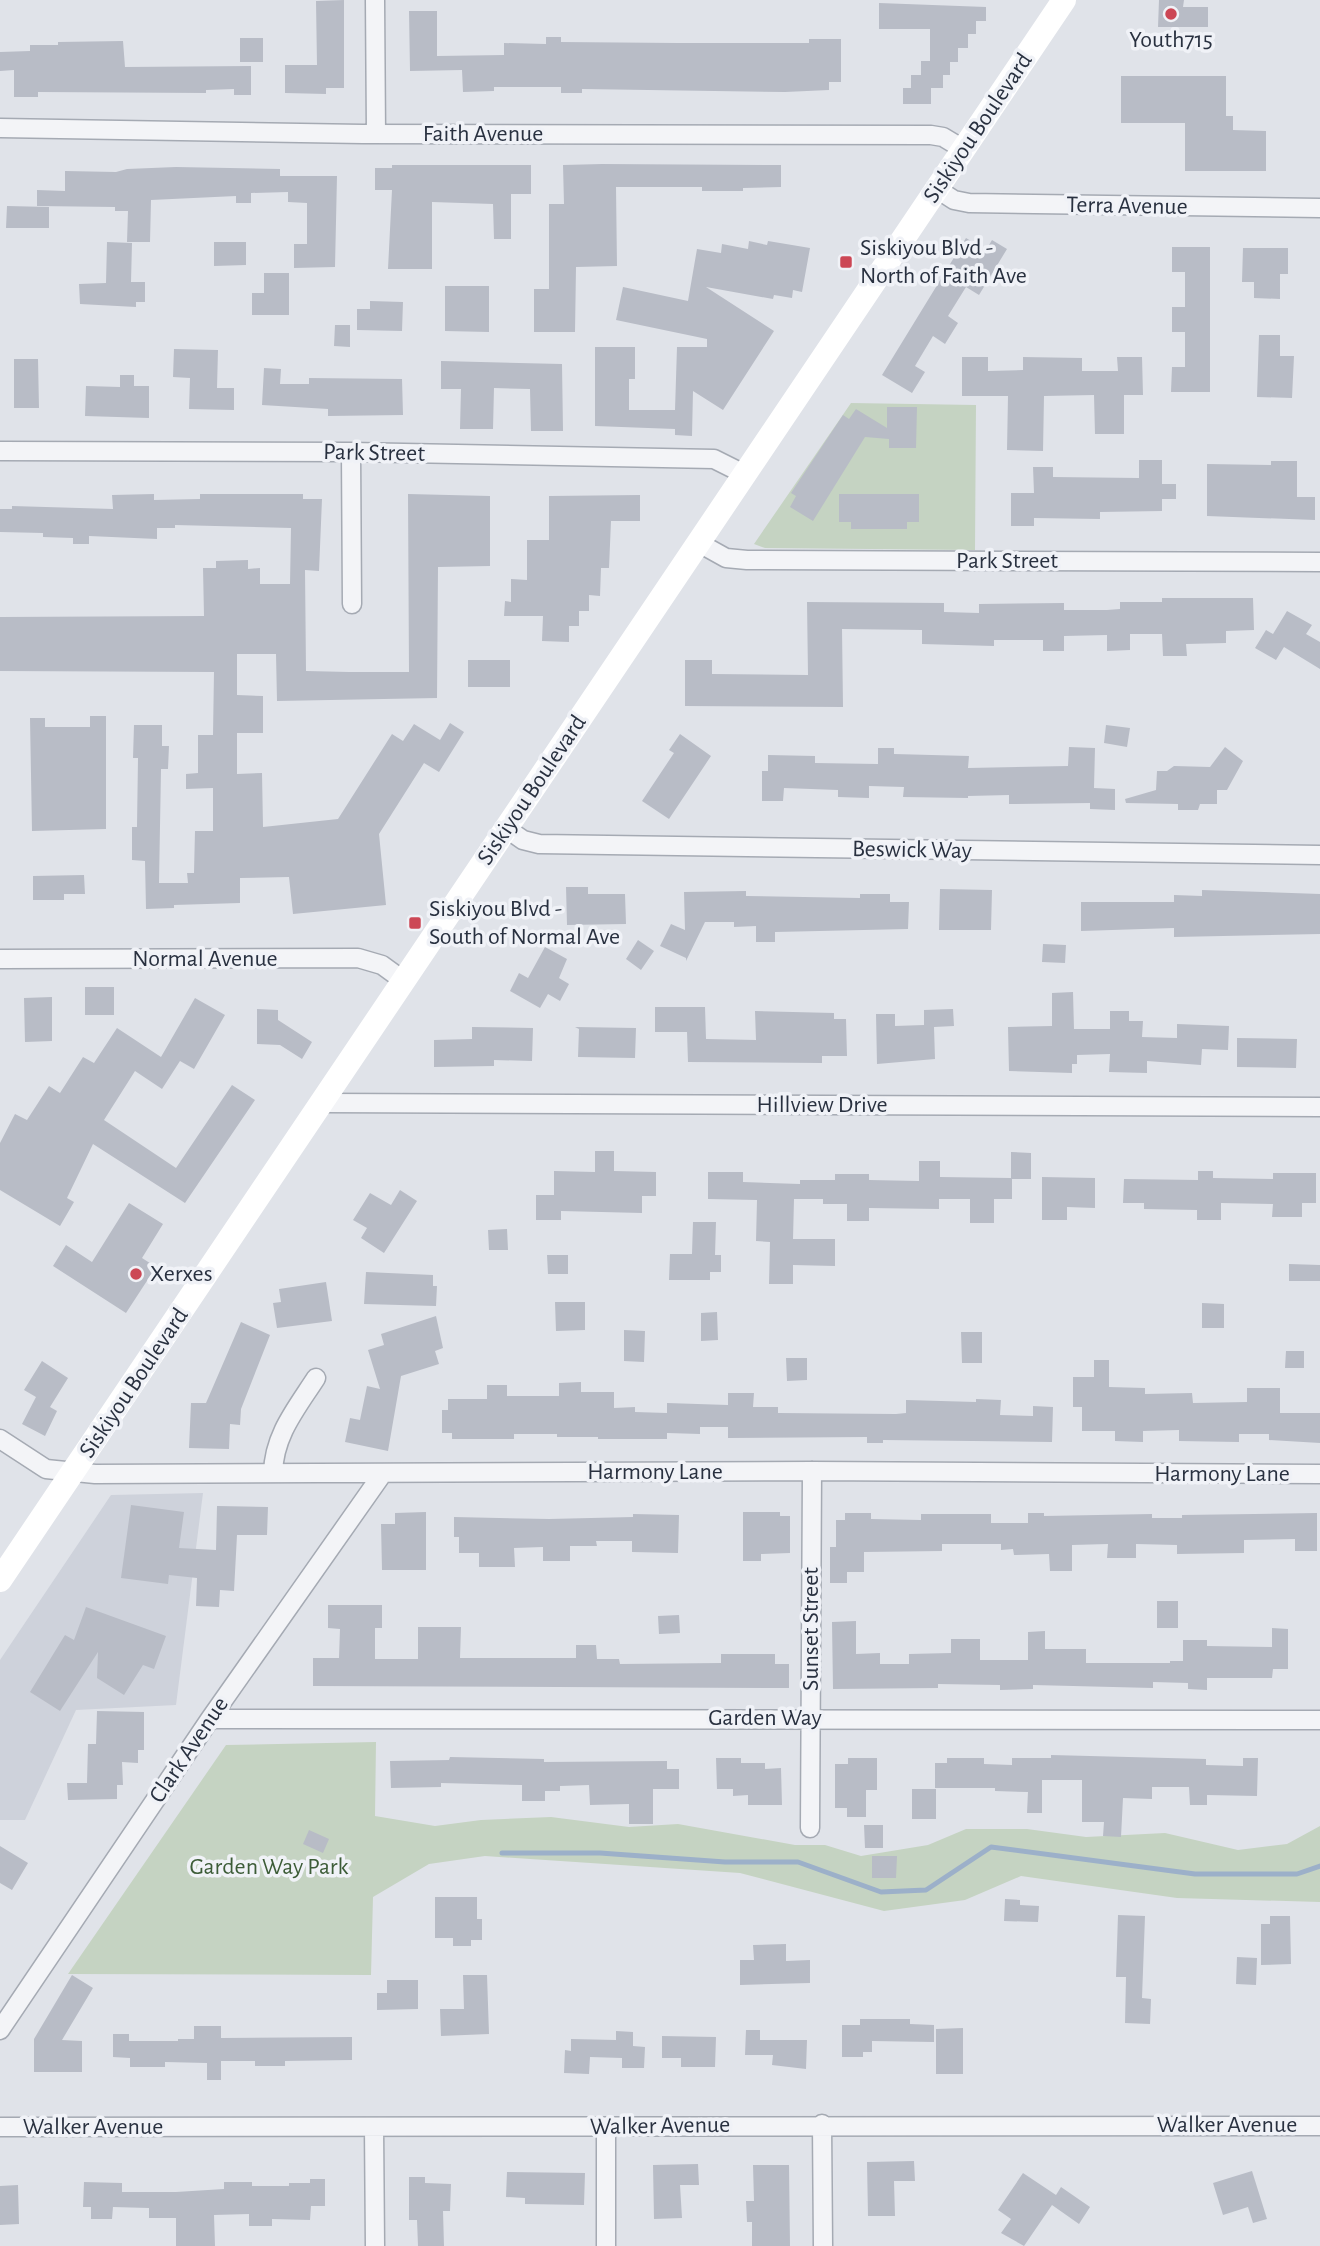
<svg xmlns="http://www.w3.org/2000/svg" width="1320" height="2246" font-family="'Alegreya Sans',sans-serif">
<rect width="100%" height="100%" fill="#e0e3e9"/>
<path fill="#ced2db" d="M203 1493 176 1705 76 1710 25 1820H0V1660L111 1495Z"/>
<path fill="#c5d3c2" d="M851 403 976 405 975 550 765 548 754 544Z
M376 1742 375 1816 435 1826 481 1820 551 1817 629 1827 678 1824 795 1845H825L861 1856 928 1845 966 1829H1027L1086 1837 1165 1833 1238 1850 1287 1844 1320 1826V1902L1177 1898 1021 1876 965 1900 884 1911 740 1873 485 1856 429 1864 373 1897 371 1975 68 1974 226 1745Z"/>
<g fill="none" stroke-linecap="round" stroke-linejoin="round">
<path stroke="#9cb0c9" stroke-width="5" d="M502 1853H600L725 1862H798L881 1892 926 1890 991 1847 1195 1874H1297L1320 1866"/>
</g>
<path fill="#b8bcc6" d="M344 0V88H326V94L285 93V65H317L316 1Z
M1159 0H1184L1183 7H1208V27H1158Z
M879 3 986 7V21H976V34H968V48H958V62H950V75H943V88H931V104H903V88H911V75H921V61H930V29H879Z
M409 11H437V56L504 55V43L546 44V37H561V42L677 43H809V39H841V82H829V90L785 92 582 89V93H561V87H494V91L463 92 462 70 410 71Z
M240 38H263V62H240Z
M123 41 125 67 251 66V95H234V89L206 90V93L38 92V97H14V70L0 71V52L30 51V45H58V42Z
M1121 76H1226V116H1233V130L1266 131V171H1185V123H1121Z
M602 164 781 165V187L743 188V191H702V187H616L617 266 576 267 575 332H534V289H549V204H564L563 165Z
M392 165H531V194H511V239H494L493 204 432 202V269H388L392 190H375V168H392Z
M176 167 280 169V176H337L335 267 294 268V244H307V203L288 202V192L251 193V203H236V196L151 200 150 242H127L128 211H115V207L37 206V190L65 191V171L116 172 127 169Z
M7 206 49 207V228H6Z
M966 238 986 250 992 240 1007 249 979 295 966 287 948 316 958 323 945 344 933 336 915 366 925 372 912 393 882 375Z
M749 241 767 245 768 241 810 248 802 292 793 290 792 298 774 295 773 299 706 287 774 331 723 410 693 391 692 436 675 435V429L595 426V347H635V379H629V410H675L677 347H707V339L616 320 623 287 688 301 697 249 721 253 722 244 748 249Z
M107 242 132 243 131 282H145V302H136V307L80 304 79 284 106 283Z
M214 242H246V265L214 266Z
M1172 247H1210V392H1171L1172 367H1185V332H1172V307H1185V272H1172Z
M1243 248H1288V274H1280V299L1254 298V282H1242Z
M264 273H289V315H252V293H264Z
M445 286H489V332L445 331Z
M370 301 403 302 402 331 357 330V309H370Z
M335 325H350V347L334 346Z
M1259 335H1280V356H1294L1292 398 1257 397Z
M174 349 218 350 217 388H234V410L189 409 190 378 173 377Z
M962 357H988V371L1023 370V357L1082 358V371H1118L1117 357H1142L1143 395H1124V434H1095L1094 395 1044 396 1043 451 1007 450 1008 396H962Z
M14 359H38L39 408H14Z
M441 361 562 364 563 431H531L530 389 494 388 493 429H460L461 389H441Z
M264 368 281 369 280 384H309V378L402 379 403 415 328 416V409L262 405Z
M120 375H134V386H149V418L85 416 86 386 120 387Z
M887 407H917L916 448H889V439L865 437 813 521 790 507 796 496 791 493 843 415 849 419 856 409 887 428Z
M1139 460H1162V484H1176V499H1162V511L1100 512V519L1034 518V526H1011V493H1034L1033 467H1053V477L1139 478Z
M1271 461H1297V497H1315V520L1207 516V464L1271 465Z
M154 494V500L200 499V494H303V499H322L319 571 305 570 306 671 349 672H409L408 494 490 496V566L438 567 437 698 277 701 276 654H237V695L263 696V733H237V774L262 773 263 827 338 819 392 734 403 741 414 724 440 740 450 723 464 732 439 772 424 763 379 834 386 905 293 914 289 877 240 878V903L174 905V908L146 909 145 861 132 860V827H137L138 758H133L134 725H162V746H169L168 769H161L159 883H188L187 873H194L195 831H213V788L186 789V774L198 773V735H213L214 672 0 671V617L204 616 203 568H216V561L248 560V569L260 568V584H290L291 528 175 525V528H157V539L89 536V544H73V538L43 537V533L0 532V509H12V506L113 509 112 495Z
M839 494H919V522H907V529H851V522H839Z
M640 495V521H611L609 568H601L600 596 589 595V611H579V626H569V642L542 641 543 616H504L505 601 511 602V579L527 580V540H549V496Z
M1162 598H1253L1254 630 1226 631V643L1186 644 1187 656H1163L1162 634H1130V650L1107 651V635L1064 636V651H1043V640H994V646L922 644V630L842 629 843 707 685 706V660H712V674L808 675 807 602 944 603V612L979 613V604L1064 603V610H1107L1120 609V602H1162Z
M1287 611 1312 625 1306 634 1320 642V669L1284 647 1276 660 1255 648 1266 630 1273 634Z
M468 660H510V687H468Z
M90 716H106V829L32 831 30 718H45V727H90Z
M1106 725 1130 728 1127 747 1104 743Z
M680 734 711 756 669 819 642 801 674 753 669 750Z
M1069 747 1095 748 1094 788 1115 789V810L1090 809V803L1009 804V795L968 796V798L903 797 904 787 869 786V798L838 797V790L784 788 783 801H762V771H768V755L815 756V763L878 764V748H894V754L969 756 968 768 1068 766Z
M1225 747 1243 761 1227 790H1217V804H1200L1198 810H1178V804L1126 803 1125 799 1156 790 1157 771H1167L1174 766 1210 767Z
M84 875 85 894H64V900H33V876Z
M566 887H588V894H625L626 924 567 925Z
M940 889 992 890 991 930H939Z
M1202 890 1320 894V934L1174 937V928L1081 931V902H1174V895L1202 896Z
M746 891V896L860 898V894H890V902H909L908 929 775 932V942H756V926L734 927V922H705L686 961V958L660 946 671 924 685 930 684 892Z
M638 940 654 951 641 970 626 959Z
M1043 944 1066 945 1065 963 1042 962Z
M545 947 567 959 559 978 569 984 560 1001 548 994 540 1008 510 991 519 973 528 978Z
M85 987H114V1015H85Z
M1073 992 1074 1029H1110V1011H1129V1021H1143L1142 1037 1177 1038V1024L1229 1026 1228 1050 1202 1049 1201 1065 1147 1061V1073L1109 1072 1110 1054 1077 1055V1064H1072V1073L1009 1071 1008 1027 1052 1026V993Z
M52 997V1041L25 1042 24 998Z
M195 998 225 1015 194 1069 180 1061 162 1089 135 1071 104 1120 176 1168 232 1085 255 1100 185 1203 93 1144 67 1198 74 1202 60 1226 0 1190V1143L15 1114 27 1120 49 1086 60 1093 83 1057 94 1063 117 1028 161 1057Z
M655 1007H705L706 1039 756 1040 755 1011 834 1013V1019H846L847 1056H822V1063L688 1062 687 1032H655Z
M257 1009 278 1010V1020L312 1042 302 1059 280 1045 257 1044Z
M953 1009 954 1026 934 1027 935 1059 877 1064 876 1014H895V1026L924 1025V1010Z
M472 1027 533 1028 532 1061 494 1060V1066L434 1067V1040L472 1039Z
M575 1027 636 1028 635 1058 578 1057 579 1029Z
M1237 1038 1297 1039 1296 1068 1237 1067Z
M595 1151H614V1171L656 1172V1196H642V1213L561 1211V1220H536V1195H554V1171L595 1172Z
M1011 1152 1031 1153V1179H1012V1199H994V1223H970V1199H939V1209L869 1208V1221H847V1204H823V1199H794L793 1239H835V1266L793 1265V1284H769L770 1242 756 1241 757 1200 708 1199V1172H743V1182L800 1184V1180H835V1174H869V1180L919 1181V1161H940V1177L1011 1178Z
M1198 1171H1213V1178L1273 1179V1173H1316V1203H1302V1217H1272L1273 1204 1221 1203V1220H1197V1210L1144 1209V1203H1123L1124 1179 1198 1180Z
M1042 1177 1095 1178V1208L1067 1207V1220H1042Z
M400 1190 417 1201 384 1253 361 1238 367 1228 353 1220 370 1193 391 1205Z
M129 1203 163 1224 142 1258 156 1267 126 1313 53 1266 66 1245 92 1262Z
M693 1222H716L715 1255H721V1272H710V1280H669L670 1254H692Z
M507 1229 508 1250H489L488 1230Z
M547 1255H568V1274H548Z
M1289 1264 1320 1265V1281H1289Z
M366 1272 433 1275V1286H437L436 1306 364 1304Z
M326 1282 332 1321 277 1328 273 1303 281 1302 279 1289Z
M555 1302H585V1330L556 1331Z
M1202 1303 1224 1304V1328H1202Z
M717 1312 718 1340 701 1341V1313Z
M436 1316 443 1348 435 1351 439 1364 401 1376 388 1451 345 1442 350 1418 360 1420 367 1386 380 1389 368 1350 384 1345 381 1334Z
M241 1322 270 1335 241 1409 240 1425 230 1424 229 1449 189 1448 191 1403H206Z
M624 1330 645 1331 644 1362 624 1361Z
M961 1332H982V1363H962Z
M1286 1351H1304V1368H1285Z
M786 1358H807V1380L787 1381Z
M1094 1360H1109V1387L1145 1388V1394L1192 1393 1193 1403 1247 1402V1388H1280V1413H1320V1443L1269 1440V1434H1239V1442L1179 1441V1430L1143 1431V1442L1115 1441V1431H1082V1407H1073V1377H1094Z
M42 1361 68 1378 50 1407 57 1411 45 1436 22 1424 36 1397 24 1390Z
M581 1382V1392H614V1408L635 1407V1412L667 1413V1403L728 1405V1393H754L753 1407H778V1413L896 1414 906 1413V1400L976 1402V1399L1001 1400 1000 1415 1033 1416V1406L1053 1407 1052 1442 883 1440V1443H867V1437L728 1438V1427H700V1434L667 1433V1439H598V1437H557V1434H514V1439H452V1433H442V1410H448V1399H487V1385H507V1396H559V1383Z
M131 1505 184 1512 179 1548 216 1550 217 1506 268 1507 267 1535H237L234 1591 220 1590 219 1607 196 1606 197 1578 169 1575 168 1584 121 1578Z
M426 1512V1570H382L381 1524H395V1513Z
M743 1512H780V1516H790V1553L761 1554V1561H743Z
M845 1513H871V1519L921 1520V1514H991V1523H1028V1513H1044V1516L1152 1514V1518H1182V1515L1317 1513V1551H1295V1539L1244 1540V1553L1177 1554V1545L1136 1544V1558H1107L1108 1544 1072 1545V1571H1050L1049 1554 1014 1555 1013 1549 1001 1550V1544H942V1551L864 1552V1572H847V1583H830V1547H836V1520H845Z
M633 1514 679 1515 678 1553 632 1552V1541H596L597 1546H570V1561H543V1547L514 1548 515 1567H479V1553H459V1537H454V1517L549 1519 633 1517Z
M1157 1601H1178V1628H1157Z
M328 1605H382V1628H375V1659H418V1627H461L460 1658H576V1645H596L597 1659H619L620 1664 721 1663V1654H775V1664H789V1688L313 1686V1658H339L340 1629 328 1628Z
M86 1607 166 1636 154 1669 143 1665 124 1695 97 1678 98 1652 60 1711 30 1692 65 1635 74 1640Z
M679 1615 680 1633 659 1634 658 1616Z
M856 1621V1654L880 1653V1664H909V1654L951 1653V1639H980V1660H1028V1632L1045 1631V1649H1086V1663H1170V1661H1183V1640H1207V1646L1272 1647V1628L1288 1629V1669H1273L1272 1678H1207V1690L1188 1689V1683L1153 1682V1688L1033 1685V1689L1000 1690V1685L938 1684V1688L833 1689 832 1622Z
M97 1711 144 1712V1750H138V1763L122 1762 123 1785H117V1799L68 1800 67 1783H87L88 1744H96Z
M1051 1755 1206 1759V1765L1243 1766V1758H1258L1257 1796 1207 1795V1805H1190L1189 1787H1152V1799L1123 1798 1121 1837 1103 1836 1104 1822H1082V1780H1042V1813H1027L1028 1792 995 1791V1788H935V1763H947V1758H984V1764L1012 1765V1758H1051Z
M450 1757 544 1759V1762L667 1761V1769H679V1789H653V1824H629V1804L590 1805 589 1785 560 1786V1791H545V1801H522V1785L441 1783V1787L391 1788 390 1761 449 1760Z
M716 1758H741V1763H765V1769L781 1768 782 1805H748V1795L733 1796V1789H717Z
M848 1758H877V1790H866V1817H847V1808H835V1764H848Z
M912 1789H936V1819H912Z
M864 1825H883V1848H865Z
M309 1830 329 1839 323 1853 303 1844Z
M0 1846 28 1863 12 1890 0 1883Z
M872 1856H897L896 1878H872Z
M435 1897H477V1919H482V1940H471V1946H453V1938H435Z
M1005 1899 1020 1900V1905L1039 1906 1038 1922 1004 1921Z
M1118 1915 1145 1916 1142 1998 1151 1999 1150 2024 1125 2023 1126 1977H1116Z
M1270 1916H1290L1291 1964 1261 1965V1924H1270Z
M786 1944V1961L810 1960V1983L740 1985V1960H754L753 1945Z
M1237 1957 1257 1958 1256 1985 1236 1984Z
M72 1975 93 1988 62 2040 82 2041V2072H34V2039Z
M463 1975H487L489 2034 441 2036 440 2009H464Z
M387 1980H418V2009L377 2010V1993H387Z
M860 2019H910V2024L934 2025V2042L872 2041V2052H863V2057H842V2025H860Z
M194 2026H221V2038L352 2037V2060L285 2061V2066H255V2061H221V2080H207V2063L165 2062V2067H130V2058L113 2057V2034H129V2041H178V2039H194Z
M963 2028V2074H936V2029Z
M746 2030H760V2040H807L806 2069 772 2065 773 2055H745Z
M616 2031 633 2032V2046L645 2047 644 2068H622V2058L590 2057 589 2074 564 2073 565 2050 571 2051V2039L616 2040Z
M662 2036 716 2037 715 2067H681V2058H662Z
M914 2161 915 2181H894L895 2216H868L867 2162Z
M698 2164 699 2185H680L682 2218 654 2219 653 2165Z
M753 2165H789L790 2246H752V2222H747L746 2201H754Z
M1252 2171 1267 2219 1253 2223 1248 2207 1223 2215 1213 2183Z
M507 2172 585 2173 584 2205 525 2204V2198L506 2197Z
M1023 2173 1056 2195 1061 2187 1090 2207 1079 2224 1052 2205 1024 2246 1001 2233 1011 2219 998 2210Z
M409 2177H425V2183L451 2184 450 2211H443L444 2246H418L417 2220H409Z
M310 2179H325V2206H311L310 2220 272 2219V2226H249V2214L214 2215 215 2246H176V2218H149V2208L113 2207 112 2219H91V2207H83L84 2182 122 2183V2192H176L224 2189V2182H252V2186H289V2183H310Z
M18 2185 19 2224 0 2225V2186Z"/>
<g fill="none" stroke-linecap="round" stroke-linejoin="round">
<defs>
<path id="street" d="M375 0 376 134
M0 128 363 134 931 135 943 137 963 149
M937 189 954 200 969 203 1320 208
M0 451 351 452 714 459 744 474
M351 452 352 604
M699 543 726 558 747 560 1320 562
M507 829 523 840 539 844 1320 855
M0 959 358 958 382 965 404 981
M324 1103 1320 1107
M0 1439 46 1469 95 1474 812 1471 1320 1474
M273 1473C274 1435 296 1409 316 1378
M210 1719 1320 1720
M810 1828 812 1471
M0 2030 210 1719 383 1473
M822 2124 823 2246
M0 2127 1320 2126
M374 2127 375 2246
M606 2127V2246"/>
</defs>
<use href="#street" stroke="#a5aab3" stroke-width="21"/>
<use href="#street" stroke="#f3f4f7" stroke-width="18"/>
<path stroke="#fff" stroke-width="24" d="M0 1580 1064 0"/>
</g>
<g fill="#cc4755" stroke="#f0f2f7" stroke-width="2.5">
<circle cx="1171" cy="14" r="7"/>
<rect x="839" y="255" width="14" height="14" rx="3.5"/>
<rect x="408" y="916" width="14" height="14" rx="3.5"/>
<circle cx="136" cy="1274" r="7"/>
</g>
<g text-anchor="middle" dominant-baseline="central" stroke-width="7" stroke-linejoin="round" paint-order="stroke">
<g font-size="24" fill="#293140" stroke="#f0f2f7" text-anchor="start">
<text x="1171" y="40" text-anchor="middle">Youth715</text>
<text x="860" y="248">Siskiyou Blvd -<tspan x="860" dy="28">North of Faith Ave</tspan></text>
<text x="429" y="909">Siskiyou Blvd -<tspan x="429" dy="28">South of Normal Ave</tspan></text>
<text x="150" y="1274">Xerxes</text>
</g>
<g font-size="24" fill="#293140" stroke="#f0f2f7">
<text transform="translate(978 128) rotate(-56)">Siskiyou Boulevard</text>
<text x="483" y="134">Faith Avenue</text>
<text transform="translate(1127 206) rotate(1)">Terra Avenue</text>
<text transform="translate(374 453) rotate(1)">Park Street</text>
<text x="1007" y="561">Park Street</text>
<text transform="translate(532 790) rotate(-56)">Siskiyou Boulevard</text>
<text transform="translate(912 850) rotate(1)">Beswick Way</text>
<text x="205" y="959">Normal Avenue</text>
<text x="822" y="1105">Hillview Drive</text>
<text transform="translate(134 1383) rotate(-56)">Siskiyou Boulevard</text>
<text x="655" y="1472">Harmony Lane</text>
<text x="1222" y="1474">Harmony Lane</text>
<text transform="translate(811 1629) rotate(-90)">Sunset Street</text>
<text x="765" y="1718">Garden Way</text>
<text transform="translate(189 1750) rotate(-56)">Clark Avenue</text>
<text x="1227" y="2125">Walker Avenue</text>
<text transform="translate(660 2126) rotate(-1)">Walker Avenue</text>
<text x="93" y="2127">Walker Avenue</text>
</g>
<g font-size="24" fill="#3c5c37" stroke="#f0f2f7">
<text x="269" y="1867">Garden Way Park</text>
</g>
</g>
</svg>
